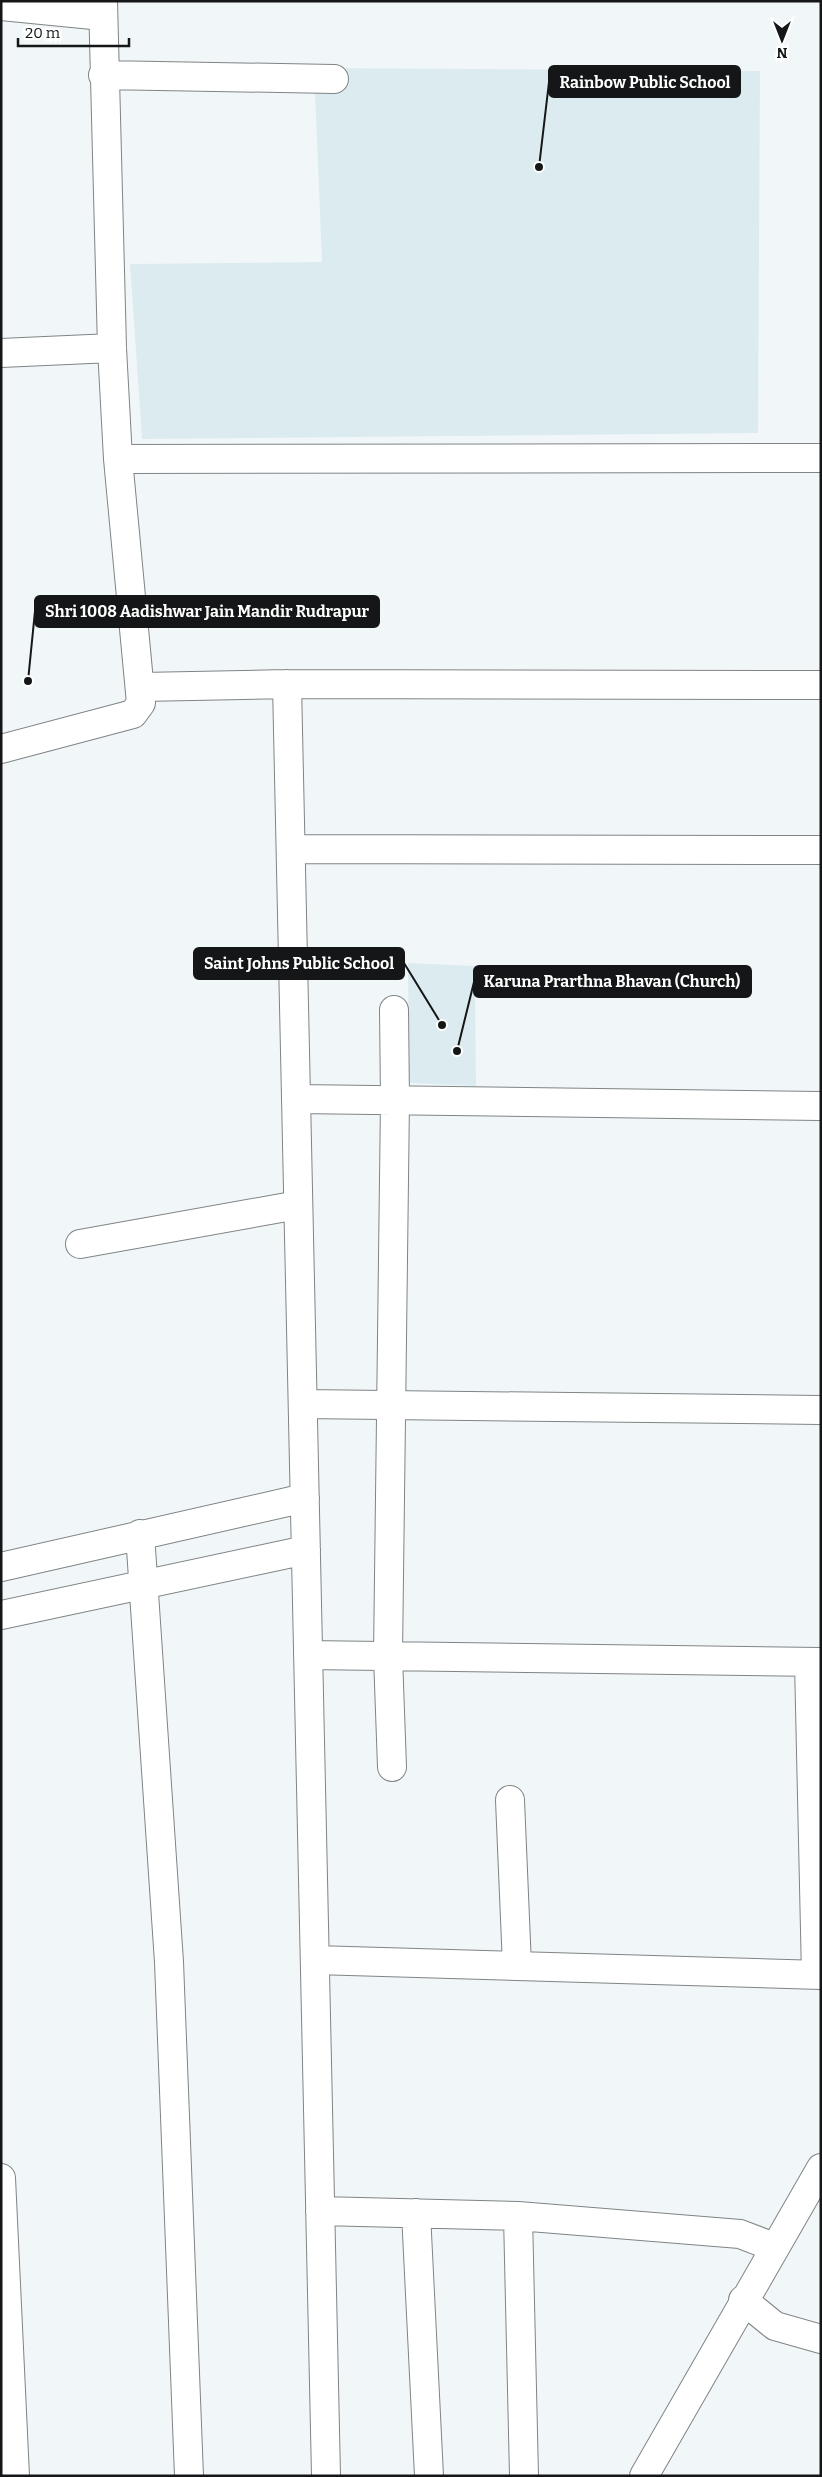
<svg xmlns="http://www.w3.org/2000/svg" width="822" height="2477" font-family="Bitter,serif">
<rect width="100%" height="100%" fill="#f1f7f9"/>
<path fill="#dcebef" d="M314 68 760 71 758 433 142 439 130 264 322 262Z
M408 963 475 966 476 1086 409 1083Z"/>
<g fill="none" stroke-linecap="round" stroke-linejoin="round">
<defs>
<path id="minor" d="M1 6 103 16
M103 75 334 79
M1 353 112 348
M118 459 821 458
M287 684 326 2476
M141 687 287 684 821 685
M1 749 133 714 141 703 118 459 112 348 103 1
M291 849 821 850
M296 1099 821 1106
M80 1244 298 1205
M303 1404 821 1410
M140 1534 169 1962 189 2476
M1 1567 305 1498
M1 1615 306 1550
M308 1655 821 1662
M809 1662 816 1975
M392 1767 388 1656 395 1100 394 1010
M510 1800 517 1966
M315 1960 821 1975
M1 2178 15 2476
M320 2211 518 2216 740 2234 774 2247
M416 2213 429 2476
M518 2216 524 2476
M743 2300 775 2326 821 2339
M644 2476 821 2168"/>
</defs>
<use href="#minor" stroke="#7f8485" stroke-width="30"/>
<use href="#minor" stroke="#fff" stroke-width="28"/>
</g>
<path fill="none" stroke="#141617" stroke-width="2" d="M539 167L549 82M28 681L35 611M442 1025L404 963M457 1051L474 982"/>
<g fill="#141617" stroke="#fff" stroke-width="2">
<circle cx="539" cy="167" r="5"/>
<circle cx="28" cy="681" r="5"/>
<circle cx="442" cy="1025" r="5"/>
<circle cx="457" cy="1051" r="5"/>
</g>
<g fill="#141617" stroke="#141617" stroke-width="2">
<rect x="549" y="66" width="191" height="31" rx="5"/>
<rect x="35" y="596" width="344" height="31" rx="5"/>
<rect x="194" y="948" width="210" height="31" rx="5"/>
<rect x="474" y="966" width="277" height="31" rx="5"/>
</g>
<g font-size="16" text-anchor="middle" font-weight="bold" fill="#fff">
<text x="645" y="88">Rainbow Public School</text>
<text x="207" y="617">Shri 1008 Aadishwar Jain Mandir Rudrapur</text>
<text x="299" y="969">Saint Johns Public School</text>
<text x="612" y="987">Karuna Prarthna Bhavan (Church)</text>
</g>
<rect width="822" height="2477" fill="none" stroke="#141617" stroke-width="5"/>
<g transform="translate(782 40) rotate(180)" stroke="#ffffff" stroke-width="4" paint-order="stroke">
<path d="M0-4L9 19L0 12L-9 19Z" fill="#141617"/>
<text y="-8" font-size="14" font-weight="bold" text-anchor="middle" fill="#141617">N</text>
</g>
<path d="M18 38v8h111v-8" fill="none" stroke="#141617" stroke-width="2.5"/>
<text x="25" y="38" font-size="15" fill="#141617" stroke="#ffffff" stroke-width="4" paint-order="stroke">20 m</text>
</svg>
